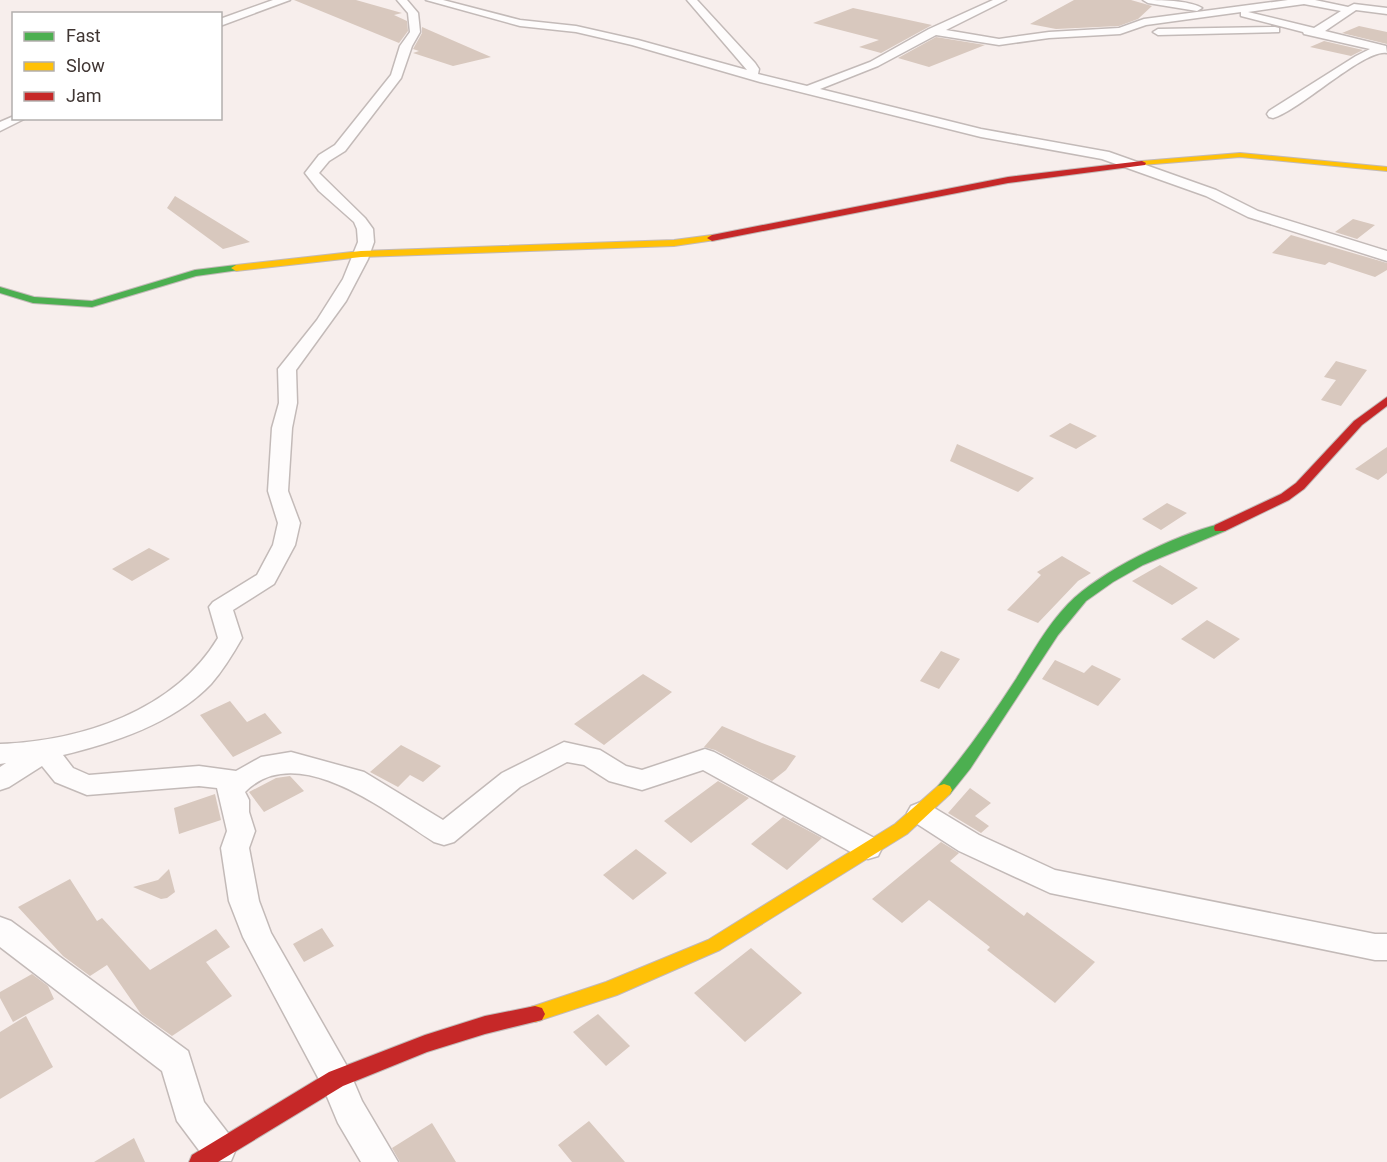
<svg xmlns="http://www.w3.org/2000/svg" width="1387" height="1162" font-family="Roboto,sans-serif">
<rect width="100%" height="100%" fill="#f7eeec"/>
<path fill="#d8c8be" d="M294 0H356L402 13 394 15 407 21 408 31 399 43Z
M1074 0H1131L1152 6 1138 19 1119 26 1056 29 1030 24Z
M853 8 932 25 881 53 859 47 879 40 813 23Z
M1359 26 1387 32V44L1342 33Z
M422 27 491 57 453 66 413 53 419 51 413 49 422 33Z
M936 37 985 45 929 67 898 58Z
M1324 41 1363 50 1351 56 1310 47Z
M175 196 250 242 223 249 167 208Z
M1353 219 1375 225 1357 239 1335 232Z
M1291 235 1387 263V270L1375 277 1329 262 1325 265 1272 253Z
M1336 361 1367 370 1341 406 1321 400 1336 380 1324 377Z
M1070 423 1097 436 1076 449 1049 436Z
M957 444 1011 468 1034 478 1018 492 950 461Z
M1387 447V473L1378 480 1355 469Z
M1167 503 1187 513 1161 530 1142 519Z
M149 548 170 559 132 581 112 569Z
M1062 556 1091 573 1078 581 1038 623 1007 610 1041 575 1037 572Z
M1160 565 1198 588 1172 605 1132 581Z
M1207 620 1240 639 1214 659 1181 639Z
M941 651 960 659 939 689 920 681Z
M1055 660 1084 673 1092 665 1121 679 1098 706 1042 679Z
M643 674 672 692 604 745 574 724Z
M230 701 247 722 265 713 282 733 233 757 200 715Z
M722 726 762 743 796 756 786 770 772 781 715 750 704 747Z
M401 745 441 766 423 782 410 775 398 787 370 772Z
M290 776 304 791 264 812 249 792 276 778Z
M718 781 749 798 691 843 664 821Z
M970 788 991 803 975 816 989 826 981 833 948 813Z
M215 794 221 820 179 834 174 808Z
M783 817 822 838 787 870 751 844Z
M941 842 959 853 950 861 1024 916 1027 912 1095 962 1055 1003 987 950 990 947 929 900 902 923 872 899Z
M636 849 667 873 633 900 603 875Z
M169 869 175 892 167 898 161 899 133 887 158 880Z
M70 879 97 921 102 918 150 970 216 929 230 947 206 962 232 996 172 1036 141 1014 107 965 90 976 63 956 18 907Z
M322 928 334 946 304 962 293 944Z
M751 948 802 993 745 1042 694 993Z
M32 974 48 986 54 999 13 1022 0 998V992Z
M598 1014 630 1046 606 1066 573 1032Z
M26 1016 53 1067 0 1099V1032Z
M589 1121 625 1162H572L558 1145Z
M432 1123 456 1162H400L392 1148Z
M134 1138 145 1162H94Z"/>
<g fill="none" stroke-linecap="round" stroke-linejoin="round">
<defs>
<path id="street" d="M273 0H290L220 26V19Z
M397 0H407L418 13 420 32 412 46 401 78 345 151 329 161 319 173 365 218 373 229 374 242 368 259 346 301 296 370 297 403 292 428 288 491 300 523 295 545 274 584 233 610 242 638C233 654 223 670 211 684 174 723 114 743 63 755L73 768 89 775 199 766 236 771 261 757 291 752 364 772 443 820 502 773 564 742 600 750 626 766 642 770 705 749 714 752 878 840 882 848 878 856 868 859 858 856 703 770 642 790 609 781 584 765 567 762 520 787 454 842 444 845 434 842C387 812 297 739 245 792L249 800V812L255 831 249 848 259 901 271 933 348 1068 362 1101 398 1162H361L338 1123 323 1087 243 937 229 901 221 848 227 831 217 788 199 786 87 795 55 782 42 766 9 787 0 790V767L6 763 0 764V744C81 741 174 711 218 638L209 607 213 602 257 575 273 545 278 523 268 491 272 428 279 403 278 369 317 320 343 279 358 242 357 229 354 222 319 191 305 173 319 155 335 145 391 75 400 46 410 32 408 13Z
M426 0H443L520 20 576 26 638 40 747 70 687 0H697L755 63 759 69 758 74 807 86 870 62 929 29 993 0H1006L946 30 999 39 1049 32 1119 28 1144 19 1288 0H1315L1348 7 1354 4 1387 8V14L1356 10 1325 31 1386 46 1387 53C1365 48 1299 111 1273 118L1269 117 1267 114 1269 111 1356 56 1370 49 1304 34 1303 32 1241 16V12L1146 25 1120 34 1049 38 999 45 936 35 878 66 820 89 981 129 1109 152 1216 190 1258 211 1387 251V261L1248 217 1206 196 1102 159 981 137 760 82 632 45 576 32 520 26ZM1304 4 1341 11 1314 28 1248 12Z
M1143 0C1160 0 1188 0 1202 8L1197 11 1148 3Z
M1275 27 1279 28V32L1158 35 1153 32 1158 29Z
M14 116V118H26L0 131V122Z
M921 802 931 806 979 835 1055 870 1375 934H1387V960H1375L1050 893 959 851 911 820 907 813 911 806Z
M0 917 11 921 188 1051 204 1102 231 1137 236 1149 231 1161H207L177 1121 162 1071 0 947Z"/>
<path id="fast" d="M236 265 239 266V270L196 276 92 307 33 303 0 293V287L34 297 92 301 195 270Z
M1220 524 1225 525 1226 528 1225 531 1143 565 1113 582 1086 601 1058 635 970 769 950 794 944 796 938 794 936 790 938 786C967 752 992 716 1016 679 1032 653 1047 626 1068 604 1100 571 1175 535 1220 524Z"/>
<path id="slow" d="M1240 153 1387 167V171L1240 157 1142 165 1138 163 1142 161Z
M712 235 715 236V240L674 246 361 257 236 271 231 268 236 265 361 251 674 240Z
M944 784 950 786 952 790 950 794 907 834 720 950 617 995 535 1022 528 1020 525 1014 528 1008 606 982 708 940 895 824 938 786Z"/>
<path id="jam" d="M1142 161 1146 163 1145 165 1008 183 712 241 707 238 712 235 1008 177Z
M1387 397V406L1362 425 1304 489 1289 500 1225 531H1215L1214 528 1215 525 1281 494 1296 483 1354 421Z
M535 1006 542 1008 545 1014 542 1020 485 1034 427 1052 343 1086 218 1162H189L192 1155 329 1072 425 1035 485 1016Z"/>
</defs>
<use href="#street" stroke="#c3bab8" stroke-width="3"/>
<use href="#fast" stroke="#c3bab8" stroke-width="2"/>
<use href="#slow" stroke="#c3bab8" stroke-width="2"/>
<use href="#jam" stroke="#c3bab8" stroke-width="2"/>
<use href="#street" fill="#fefcfc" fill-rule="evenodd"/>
<use href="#fast" fill="#4caf50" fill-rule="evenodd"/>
<use href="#slow" fill="#ffc107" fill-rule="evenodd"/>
<use href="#jam" fill="#c62828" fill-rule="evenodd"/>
</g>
<rect x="12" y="12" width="210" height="108" fill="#ffffff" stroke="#b3afad" stroke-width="1.5"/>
<rect x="24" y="32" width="30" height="9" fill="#4caf50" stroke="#b3afad" stroke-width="1.5"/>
<text x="66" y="42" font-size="18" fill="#403633">Fast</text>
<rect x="24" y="62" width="30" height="9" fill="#ffc107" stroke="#b3afad" stroke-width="1.5"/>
<text x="66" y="72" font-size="18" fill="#403633">Slow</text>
<rect x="24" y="92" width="30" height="9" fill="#c62828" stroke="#b3afad" stroke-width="1.5"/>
<text x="66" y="102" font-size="18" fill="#403633">Jam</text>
</svg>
